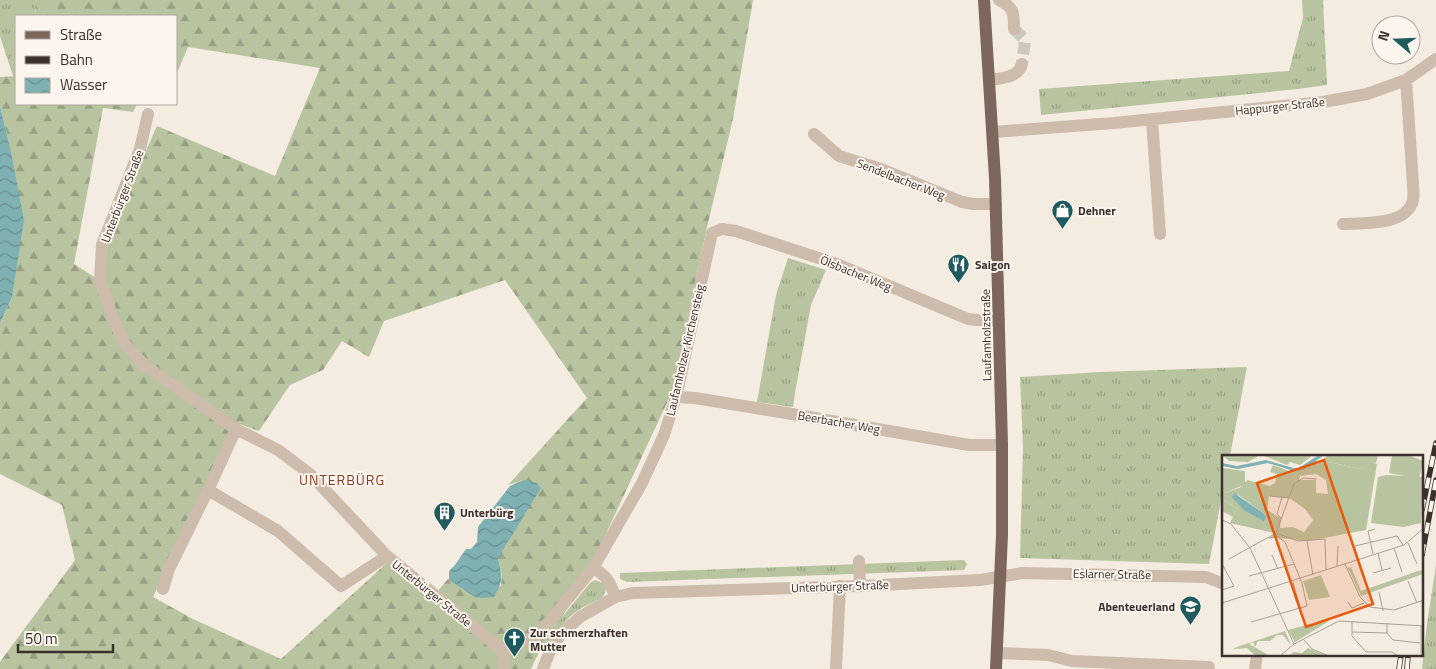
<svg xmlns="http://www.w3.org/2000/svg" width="1436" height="669" font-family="'Titillium Web',sans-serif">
<defs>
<pattern id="grass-tufts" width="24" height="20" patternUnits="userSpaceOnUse" patternTransform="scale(1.25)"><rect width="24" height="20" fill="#b8c4a0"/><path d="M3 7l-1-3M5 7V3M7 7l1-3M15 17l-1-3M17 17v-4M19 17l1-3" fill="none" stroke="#97a083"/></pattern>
<pattern id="forest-firs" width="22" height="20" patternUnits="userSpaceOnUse" patternTransform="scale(1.25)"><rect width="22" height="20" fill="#b8c4a0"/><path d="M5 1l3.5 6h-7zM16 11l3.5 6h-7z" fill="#97a083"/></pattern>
<pattern id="water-waves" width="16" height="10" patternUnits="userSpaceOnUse" patternTransform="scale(1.25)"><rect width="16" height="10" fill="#7fb0b2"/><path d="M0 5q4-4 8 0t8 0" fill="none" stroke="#699091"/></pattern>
</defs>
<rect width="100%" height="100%" fill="#f4ebe1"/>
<path fill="url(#grass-tufts)" d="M0 0H36L35 16H16V76H13L0 36Z
M1302 0H1323L1327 85 1298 89 1041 115 1039 89 1289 71 1303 18Z
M788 258 826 270 811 305 796 387 793 407 757 402 776 295Z
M1247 367 1230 456 1224 457 1223 490 1209 564 1020 558 1023 447 1020 377 1100 372Z
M964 560 967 564 964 570 627 582 620 579V573Z
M1436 565V669H1422L1427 624Z
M595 580 603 583 606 587 605 593 603 597C593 603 581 607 572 615 561 624 549 646 540 650L544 636 562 617 590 583Z"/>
<path fill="url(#forest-firs)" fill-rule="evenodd" d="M36 0H753L733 119 707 227 672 392 584 581 562 617 544 636 540 650 531 669H0V662L75 560 62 505 0 474V323L12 297 10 147 0 106V77L16 76V104H137L133 112 103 108 74 264 105 284 104 245 157 126 275 176 320 68 188 47 176 75V16H35ZM505 280 587 398 508 485 524 480 498 558 502 575 501 586 475 597 448 579 431 599 388 562 281 659 193 619 153 597 234 422 259 431 290 385 323 370 342 341 369 357 384 321Z"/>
<path fill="url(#water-waves)" d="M0 106 10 147 24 220 12 297 0 323Z
M524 480 537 483 541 488 498 558C502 576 504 580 494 597L482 598 475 597 449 580V571L455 565 466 549H471L477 542 478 527 510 486Z"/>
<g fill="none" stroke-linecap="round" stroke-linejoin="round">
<path stroke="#cfc6bd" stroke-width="12" stroke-dasharray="12 6" stroke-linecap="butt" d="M1014 29 1025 40 1022 64"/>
<path stroke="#cdbbac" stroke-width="12" d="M999 0C1014 7 1014 13 1014 29
M990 80C1002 78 1018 78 1022 64
M148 114 140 149 102 245 100 281 115 323 125 344 144 365 236 429 278 450 310 474 387 556 503 651
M1152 119 1160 234
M993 132 1114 123 1323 102 1367 94 1406 80 1436 59
M814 134 839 156 881 169 962 202 973 204H996
M1343 224C1363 223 1407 226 1413 200 1414 195 1413 189 1413 184L1406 80
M676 397 695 398 792 414 969 445H1002
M208 490 278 531 341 586 387 556
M859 561 860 586
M593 568C606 575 611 583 615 597
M163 589 169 569 208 490 236 429
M503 651 538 635 593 568 642 483 664 435 676 397 712 233 722 229 736 231 837 264 968 319 977 320 999 321
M503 651 504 669
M997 653 1048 655 1072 661 1209 667
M543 669 550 651 561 634 580 617 615 597 633 593 860 586 980 580 1023 573 1206 577 1224 584
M836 669 840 586
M1255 669 1257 655"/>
<path stroke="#7d675c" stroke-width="12" d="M984 0 995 178 1002 445V535L996 669"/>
<defs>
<path id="rail" d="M1422 510 1436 443
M1422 555 1436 480
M1399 669 1401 655
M1407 669 1408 655"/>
</defs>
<use href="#rail" stroke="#3b302b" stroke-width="5.5"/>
<use href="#rail" stroke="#fbf5ee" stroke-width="4" stroke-dasharray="11" stroke-linecap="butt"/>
</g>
<defs>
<symbol id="shop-pin" viewBox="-11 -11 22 30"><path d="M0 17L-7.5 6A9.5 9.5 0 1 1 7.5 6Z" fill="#1f5a5e" stroke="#fbf5ee"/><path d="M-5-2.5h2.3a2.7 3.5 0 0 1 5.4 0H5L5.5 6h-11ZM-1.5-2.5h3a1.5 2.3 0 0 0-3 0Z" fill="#fff"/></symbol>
<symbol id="restaurant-pin" viewBox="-11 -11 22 30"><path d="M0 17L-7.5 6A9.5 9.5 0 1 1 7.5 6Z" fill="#1f5a5e" stroke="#fbf5ee"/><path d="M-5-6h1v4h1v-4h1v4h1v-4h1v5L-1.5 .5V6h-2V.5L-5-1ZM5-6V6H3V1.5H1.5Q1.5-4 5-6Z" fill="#fff"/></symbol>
<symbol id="building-pin" viewBox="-11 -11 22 30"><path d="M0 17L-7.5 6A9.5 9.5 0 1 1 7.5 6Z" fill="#1f5a5e" stroke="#fbf5ee"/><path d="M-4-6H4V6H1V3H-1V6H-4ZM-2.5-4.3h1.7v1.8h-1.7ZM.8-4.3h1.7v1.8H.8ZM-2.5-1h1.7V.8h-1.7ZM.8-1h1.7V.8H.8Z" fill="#fff"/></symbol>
<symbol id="school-pin" viewBox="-11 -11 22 30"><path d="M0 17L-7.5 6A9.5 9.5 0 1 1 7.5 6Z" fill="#1f5a5e" stroke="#fbf5ee"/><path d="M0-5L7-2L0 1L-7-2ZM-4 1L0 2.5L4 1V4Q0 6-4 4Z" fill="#fff"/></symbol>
<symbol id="church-pin" viewBox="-11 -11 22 30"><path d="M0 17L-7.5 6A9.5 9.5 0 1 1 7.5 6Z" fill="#1f5a5e" stroke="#fbf5ee"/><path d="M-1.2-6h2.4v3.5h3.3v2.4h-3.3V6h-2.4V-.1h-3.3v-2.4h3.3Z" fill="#fff"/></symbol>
</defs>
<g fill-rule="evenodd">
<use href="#shop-pin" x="1050" y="198" width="25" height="34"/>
<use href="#restaurant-pin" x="946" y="252" width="25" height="34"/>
<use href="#building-pin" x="432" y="500" width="25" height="34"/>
<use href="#school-pin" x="1178" y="594" width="25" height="34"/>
<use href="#church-pin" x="502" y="626" width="25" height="34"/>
</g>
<g text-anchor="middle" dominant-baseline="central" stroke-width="4" stroke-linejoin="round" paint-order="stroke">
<g font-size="12" fill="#3b302b" stroke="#fbf5ee">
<text transform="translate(1280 106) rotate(-6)">Happurger Straße</text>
<text transform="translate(901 179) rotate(21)">Sendelbacher Weg</text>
<text transform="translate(122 196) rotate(-69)">Unterbürger Straße</text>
<text transform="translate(856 273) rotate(22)">Ölsbacher Weg</text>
<text transform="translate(986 335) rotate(-91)">Laufamholzstraße</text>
<text transform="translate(685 350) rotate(-77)">Laufamholzer Kirchensteig</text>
<text transform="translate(839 422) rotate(10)">Beerbacher Weg</text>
<text transform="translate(1112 574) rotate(1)">Eslarner Straße</text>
<text transform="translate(840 586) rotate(-2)">Unterbürger Straße</text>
<text transform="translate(432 593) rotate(39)">Unterbürger Straße</text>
</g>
<g font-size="12" font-weight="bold" fill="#3b302b" stroke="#fbf5ee" text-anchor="start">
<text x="1078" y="210">Dehner</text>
<text x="975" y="264">Saigon</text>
<text x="460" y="512">Unterbürg</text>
<text x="1175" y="606" text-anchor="end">Abenteuerland</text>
<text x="530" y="632">Zur schmerzhaften<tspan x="530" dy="14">Mutter</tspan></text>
</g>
<g font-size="14" letter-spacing="1" fill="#8c3b22" stroke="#fbf5ee">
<text x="342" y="479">UNTERBÜRG</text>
</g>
</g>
<g transform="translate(1222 455)">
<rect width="201" height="201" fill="#f4ebe1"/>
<path d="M0 0H34L35 2 26 7 7 6ZM40 0H91L78 10 68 7 65 10ZM106 0H156L154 8 145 6 138 14 107 7 95 10ZM0 13 23 16V29L4 38 0 34ZM164 20 201 22 199 68 182 72 149 68 156 22ZM0 44 15 53 11 62 0 56ZM129 112 139 136 196 116 201 115V119L139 141 126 113ZM99 120 108 142 87 145 81 126ZM107 166 73 187 66 175 88 169ZM63 176 69 190 61 180H55L48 186H36L33 192 31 187 27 189 48 201 33 200 25 193 12 194V193Z" fill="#b8c4a0"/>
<path d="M170 0H186L201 6 197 24 167 18ZM145 5 155 9 144 75 86 86 46 82 52 78 8 68 15 53 0 44V34L4 38 19 32V25L23 28 25 25 48 31 53 28 55 19 48 17 51 10 67 16 94 6 95 10 107 7 138 14ZM94 19 104 25 106 39 94 38V25H77L78 21ZM15 39 41 58 23 56ZM47 41 67 43 83 54 91 65 82 77 71 72 58 73 59 63 45 55Z" fill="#b8c4a0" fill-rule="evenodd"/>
<path d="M86 193 105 201H67L71 197 80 198Z" fill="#b8c4a0"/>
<path d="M97 0H102L81 15 72 16 46 8 16 14 0 11V8L15 11 44 5 75 14ZM12 38 41 58 44 62 42 66 23 56 10 42Z" fill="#7fb0b2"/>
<path fill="none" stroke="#aaa098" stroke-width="1" d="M48 41 67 43M59 63 55 59 60 42M0 65 9 69 28 93 72 189 117 166 202 171M54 78 76 86 103 84 104 115M54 78 72 29 81 23 95 24M85 86 91 120M186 88 195 109M133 91 175 81 181 90M172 93 180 117M156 98 160 115M151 99 146 76 153 74M50 100 56 114M7 104 45 83 56 82 63 87M0 109 12 131 0 135M123 109 138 142 148 152 172 155 202 145M115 111 116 91M151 118 169 113M27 121 72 109M186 126 195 148M71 127 77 149M157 137 161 156M126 147 130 153 142 148M0 148 182 90 202 73M130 166V181L144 197H170L176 201M29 167 85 151 80 128 63 87M165 168V178L171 185 198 188M130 177 165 178M82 185 90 194 107 201M58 201 72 189M199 201V171"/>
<path fill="#e8590c" fill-opacity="0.15" stroke="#e8590c" stroke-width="2.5" d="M102 5 151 149 84 172 35 28Z"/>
<rect width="201" height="201" fill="none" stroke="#3b302b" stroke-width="2.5"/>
</g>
<rect x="15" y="15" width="162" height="90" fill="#fbf5ee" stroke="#aea6a0"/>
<rect x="25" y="31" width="25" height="8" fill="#7d675c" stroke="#aea6a0"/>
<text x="60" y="40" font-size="15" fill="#3b302b">Straße</text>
<rect x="25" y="56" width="25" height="8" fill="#3b302b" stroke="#aea6a0"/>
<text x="60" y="65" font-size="15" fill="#3b302b">Bahn</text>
<rect x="25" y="78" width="25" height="15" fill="url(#water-waves)" stroke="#aea6a0"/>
<text x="60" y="90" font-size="15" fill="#3b302b">Wasser</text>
<g transform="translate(1396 40) rotate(289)"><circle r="24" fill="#fbf5ee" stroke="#aea6a0"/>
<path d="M0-4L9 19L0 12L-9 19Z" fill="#1f5a5e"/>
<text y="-8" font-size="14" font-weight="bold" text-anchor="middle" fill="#3b302b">N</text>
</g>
<path d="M18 644v8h95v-8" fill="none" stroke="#3b302b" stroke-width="2.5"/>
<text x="25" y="644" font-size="15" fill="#3b302b" stroke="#fbf5ee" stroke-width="4" paint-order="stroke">50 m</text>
</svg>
